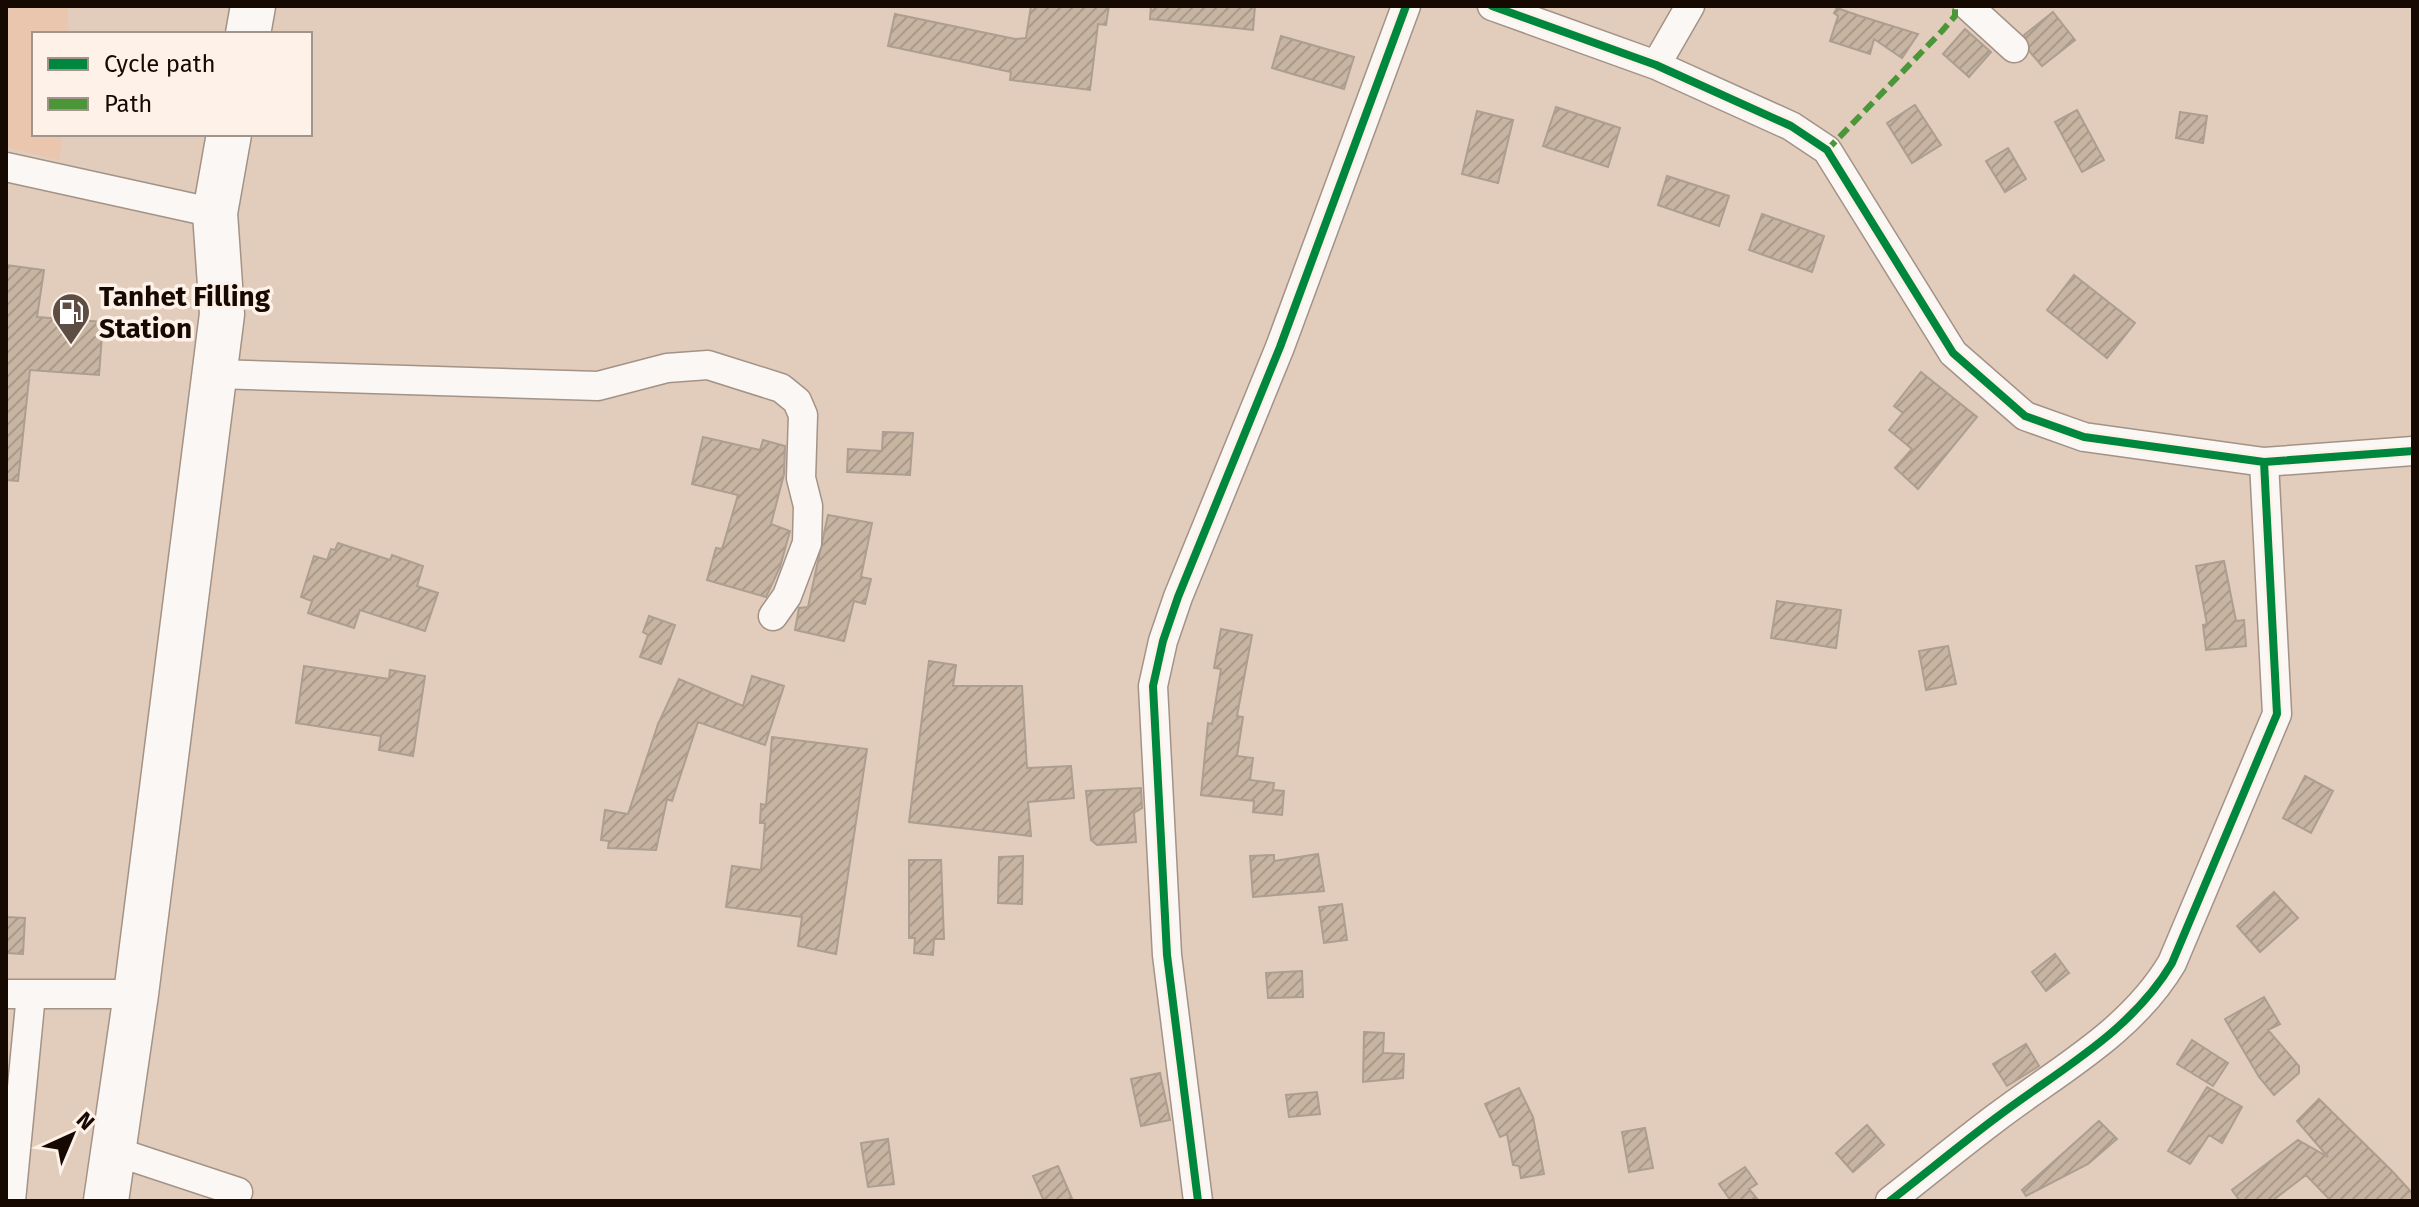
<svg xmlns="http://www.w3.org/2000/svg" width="2419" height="1207" font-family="'Fira Sans',sans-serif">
<defs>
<pattern id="building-hatch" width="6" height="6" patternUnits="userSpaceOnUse" patternTransform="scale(2)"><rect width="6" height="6" fill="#c7b5a1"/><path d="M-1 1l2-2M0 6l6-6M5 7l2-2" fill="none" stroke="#aa9a89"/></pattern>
</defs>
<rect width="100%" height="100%" fill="#e2ccbc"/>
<path fill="#e9c6ad" d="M6 6H68L67 34H34V134H61L60 160 6 147Z"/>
<path fill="url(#building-hatch)" stroke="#ac9e90" stroke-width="2" d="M1031 6H1109L1106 25 1098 24 1090 90 1010 80 1011 72 888 46 895 14 1015 39 1026 38Z
M1151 6H1255L1253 30 1150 19Z
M1837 8 1860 16 1918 34 1902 58 1874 39 1870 54 1830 41 1838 16 1834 13Z
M2053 12 2075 40 2042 66 2030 52 2024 35Z
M1965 29 1991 52 1969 77 1943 54Z
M1281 36 1354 57 1344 89 1272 68Z
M1915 105 1941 145 1912 163 1887 123Z
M1556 107 1620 128 1608 167 1543 146Z
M2077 110 2104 160 2082 172 2055 122Z
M1477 111 1513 120 1498 183 1462 174Z
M2180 112 2207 116 2203 143 2176 138Z
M2008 148 2026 179 2005 192 1986 161Z
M1667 176 1729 196 1719 226 1658 205Z
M1762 214 1824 236 1812 272 1749 250Z
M6 265 44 270 37 317 103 322 99 375 30 370 18 481 6 480Z
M2074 275 2135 323 2107 358 2047 310Z
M1921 372 1977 417 1918 489 1895 468 1912 449 1889 430 1903 413 1894 406Z
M883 432 913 433 910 475 847 472 848 449 882 451Z
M703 437 760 450 763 440 785 446 784 474 771 524 790 531 780 567 766 597 707 580 716 548 722 549 738 495 692 484Z
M828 515 872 523 861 577 871 579 865 604 854 601 844 641 795 630 799 608 808 607Z
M338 543 390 560 392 555 423 566 417 586 438 593 425 631 360 610 354 628 308 613 312 601 301 597 314 556 327 560 331 549 335 550Z
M2224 561 2236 621 2244 620 2246 646 2206 650 2203 625 2207 624 2196 566Z
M1777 601 1841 610 1836 648 1771 638Z
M649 616 675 625 661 664 640 657 648 635 643 632Z
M1221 629 1252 635 1237 716 1243 717 1237 756 1253 758 1250 780 1274 783 1273 790 1284 791 1282 815 1253 812 1254 801 1201 795 1208 723 1212 724 1221 669 1214 668Z
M1948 646 1956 684 1926 690 1919 651Z
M929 661 956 665 953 686H1022L1027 768 1071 766 1074 798 1028 802 1031 836 909 822Z
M304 666 389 679 390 670 425 676 413 756 379 750 381 736 296 723Z
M752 676 784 686 765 745 698 722 672 801 667 799 656 850 608 848 609 841 601 840 605 810 628 814 658 724 679 679 743 706Z
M772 737 867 749 836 954 798 946 802 917 726 907 732 866 761 870 765 823H760L761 804 766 805Z
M2305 776 2333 791 2311 833 2283 818Z
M1141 788 1142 808 1134 813 1136 842 1097 845 1091 840 1086 791Z
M1318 854 1324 891 1253 897 1250 856 1274 855V861Z
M1023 856 1022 904 998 903 999 857Z
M909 860H941L944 939H934L933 955 914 953 915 938H909Z
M2274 892 2298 918 2260 952 2237 926Z
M1342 904 1347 940 1324 943 1319 907Z
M6 917 25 918 23 954 6 953Z
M2055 954 2069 973 2046 991 2032 972Z
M1302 971 1303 997 1268 998 1266 973Z
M2264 997 2280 1024 2268 1030 2299 1066V1073L2274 1095 2259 1077 2225 1019Z
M1364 1032 1384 1033 1383 1053 1404 1054 1403 1078 1363 1082Z
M2192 1040 2228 1063 2213 1086 2177 1064Z
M2026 1044 2039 1066 2007 1086 1993 1064Z
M1160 1073 1170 1120 1141 1126 1131 1079Z
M2207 1087 2242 1107 2222 1143 2209 1135 2190 1164 2168 1151Z
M1519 1088 1533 1117 1544 1174 1521 1178 1519 1166 1513 1165 1507 1134 1500 1137 1485 1104Z
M1317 1092 1320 1114 1289 1117 1286 1095Z
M2319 1099 2393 1172 2413 1194V1201H2331L2306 1175 2272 1201H2240L2232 1190 2298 1140 2328 1157 2297 1121Z
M2099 1121 2117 1139 2088 1164 2026 1196 2022 1190Z
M1867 1125 1884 1145 1853 1172 1836 1153Z
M1645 1128 1653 1168 1629 1172 1622 1132Z
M888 1139 894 1184 868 1187 861 1143Z
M1058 1166 1073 1201H1044L1033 1176Z
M1745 1167 1757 1184 1749 1189 1759 1201H1731L1719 1184Z"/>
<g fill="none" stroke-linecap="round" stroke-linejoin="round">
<defs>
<path id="street" d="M1492 6 1656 65 1791 126 1827 150 1953 353 2025 416 2084 437 2264 462 2413 451
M1968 6 2014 48
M1656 65 1690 6
M6 167 215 213
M215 374 598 386 667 368 708 365 781 388 797 401 803 415 801 478 808 506 807 543 787 596 773 616
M6 994H136
M114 1151 238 1192
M11 1201 31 994
M1198 1201 1167 955 1153 686 1163 641 1178 597 1280 347 1406 6
M1890 1201C1926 1173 1961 1144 1997 1117 2059 1070 2131 1032 2172 963L2277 714 2264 462"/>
<path id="highway" d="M248 34 253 6
M106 1201 136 994 222 314 215 213 229 134"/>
</defs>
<use href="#street" stroke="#a39386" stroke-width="31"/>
<use href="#highway" stroke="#a39386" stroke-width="47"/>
<use href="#street" stroke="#fbf7f5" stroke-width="28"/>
<use href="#highway" stroke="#fbf7f5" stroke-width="44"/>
<path stroke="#4b9639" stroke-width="6" stroke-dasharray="12 6" stroke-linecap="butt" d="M1827 150 1942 31 1955 16V6"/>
<defs>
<path id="cycleway" d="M1492 6 1656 65 1791 126 1827 150 1953 353 2025 416 2084 437 2264 462 2413 451
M1198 1201 1167 955 1153 686 1163 641 1178 597 1280 347 1406 6
M1890 1201C1926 1173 1961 1144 1997 1117 2059 1070 2131 1032 2172 963L2277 714 2264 462"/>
</defs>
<use href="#cycleway" stroke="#fdf1e8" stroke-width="13"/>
<use href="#cycleway" stroke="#00873e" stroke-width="8"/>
</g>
<defs>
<symbol id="fuel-pin" viewBox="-11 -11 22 30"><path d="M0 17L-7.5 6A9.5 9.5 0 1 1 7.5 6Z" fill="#5d4d43" stroke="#fdf1e8"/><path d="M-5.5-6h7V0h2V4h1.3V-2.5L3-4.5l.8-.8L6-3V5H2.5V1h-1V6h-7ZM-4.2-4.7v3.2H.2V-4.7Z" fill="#fff"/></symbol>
</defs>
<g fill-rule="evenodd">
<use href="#fuel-pin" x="49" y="290" width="44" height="60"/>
</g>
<g text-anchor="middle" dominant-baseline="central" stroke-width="7" stroke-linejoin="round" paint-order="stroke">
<g font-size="28" font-weight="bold" fill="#160902" stroke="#fdf1e8" text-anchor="start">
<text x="99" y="296">Tanhet Filling<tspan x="99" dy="32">Station</tspan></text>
</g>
</g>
<rect width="2419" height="1207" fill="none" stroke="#160902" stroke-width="16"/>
<rect x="32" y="32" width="280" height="104" fill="#fdf1e8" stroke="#a1948c" stroke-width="2"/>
<rect x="48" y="58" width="40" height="12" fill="#00873e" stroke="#a1948c" stroke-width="2"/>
<text x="104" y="72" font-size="24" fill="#160902">Cycle path</text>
<rect x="48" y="98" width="40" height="12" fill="#4b9639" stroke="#a1948c" stroke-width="2"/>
<text x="104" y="112" font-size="24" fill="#160902">Path</text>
<g transform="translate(72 1135) rotate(44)" stroke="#fdf1e8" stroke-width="6" paint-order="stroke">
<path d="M0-6L14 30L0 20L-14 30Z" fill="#160902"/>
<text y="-12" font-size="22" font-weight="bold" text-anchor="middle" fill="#160902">N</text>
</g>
</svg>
